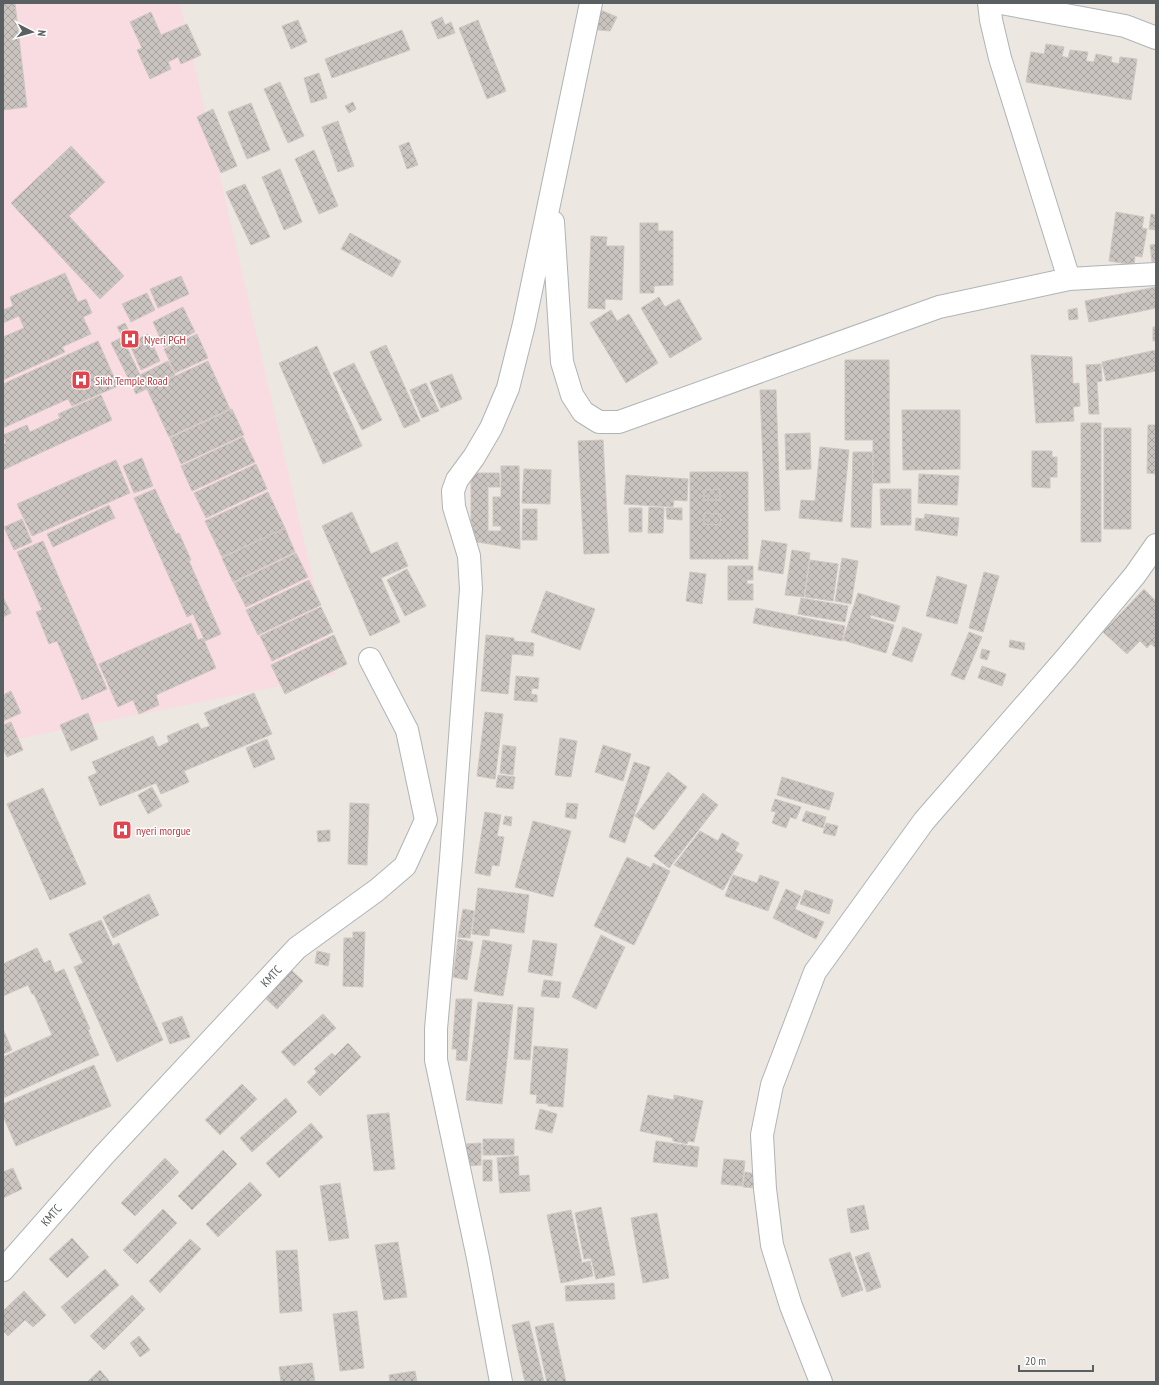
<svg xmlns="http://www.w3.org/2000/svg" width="1159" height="1385" font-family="'PT Sans Narrow',sans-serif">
<defs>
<pattern id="building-cross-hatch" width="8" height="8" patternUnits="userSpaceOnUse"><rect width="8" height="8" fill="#cac4c0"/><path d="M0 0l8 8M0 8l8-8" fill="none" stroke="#a7a29f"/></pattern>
</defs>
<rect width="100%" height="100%" fill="#ece7e1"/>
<path fill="#f9dce1" d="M3 3H180L335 675 3 742Z"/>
<path fill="url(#building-cross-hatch)" stroke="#d0c7c0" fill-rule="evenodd" d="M3 3H15L27 107 3 110Z
M598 9 617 17 610 31 589 29Z
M151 12 161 35 187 24 201 55 181 64 178 57 168 62 171 69 150 79 137 50 142 48 130 22Z
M442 17 445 25 451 22 455 33 438 39 431 22Z
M298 20 307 42 291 49 282 26Z
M478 20 506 91 487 99 459 28Z
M402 30 410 50 332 78 325 59Z
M1046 44 1064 47 1062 56 1068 58 1070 50 1088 52 1086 61 1094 62 1096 54 1112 57 1111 62 1119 64 1120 57 1137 59 1131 100 1026 82 1031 52 1044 54Z
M319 73 327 98 311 103 304 78Z
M280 82 304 136 288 143 264 89Z
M353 102 356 109 349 113 345 106Z
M251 103 270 150 247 159 228 112Z
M213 109 237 166 221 173 197 117Z
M338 121 354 166 338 172 322 127Z
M409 142 418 165 407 169 399 146Z
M71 146 105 182 69 216 124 276 100 299 11 203Z
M314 150 338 206 319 214 295 159Z
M280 169 302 222 284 230 262 177Z
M245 184 270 237 251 245 226 192Z
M1116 212 1144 217 1142 228 1147 229 1142 257 1135 256 1134 265 1109 261Z
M1151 214 1156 215V230L1149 229Z
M640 223H658V231H673V285L654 286V293H640Z
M350 233 401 261 392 277 341 249Z
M591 236 607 237 606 246H624L622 300 605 299V309L588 308Z
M1156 244V261L1152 262 1150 245Z
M65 273 78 302 86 299 92 313 83 317 91 334 62 347 65 352 3 380V337L24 328 19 316 3 323V310L13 306 10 297Z
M181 276 189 294 158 308 150 289Z
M1156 287V308L1089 322 1085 301Z
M147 293 155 310 131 322 122 304Z
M659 297 665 307 679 299 702 339 670 358 641 308Z
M183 307 195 332 164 347 153 322Z
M1077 308 1078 319 1069 320 1068 310Z
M611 310 617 321 629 314 658 363 626 383 590 323Z
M125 323 129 331 121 334 117 327Z
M1153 327H1156V341H1153Z
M148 334 160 361 141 370 129 343Z
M197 334 208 358 175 373 164 349Z
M122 337 140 375 168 361 175 375 136 394 111 343Z
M98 341 118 386 72 406 68 399 3 428V384Z
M386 345 420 421 404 428 370 352Z
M317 346 362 446 323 464 279 363Z
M1156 350V371L1106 381 1102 362Z
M1031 355 1072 357 1073 384 1079 383 1080 406 1073 407 1074 421 1036 423Z
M845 360H889L890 483H873V440H845Z
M208 361 230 409 169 437 147 389Z
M354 363 382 420 362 430 333 373Z
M1101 364 1102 381 1097 382 1099 414H1089L1086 365Z
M452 374 462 399 441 408 430 382Z
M426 383 439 411 422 418 410 390Z
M760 390H776L780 510 765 511Z
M101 395 112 420 3 470V444L6 443 3 435 27 425 30 432 60 418 58 414Z
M232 409 244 435 181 464 170 438Z
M902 410H960V469L903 470Z
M1081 423H1101V542H1081Z
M1148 425H1156V474L1147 473Z
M1104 428H1131V529H1104Z
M810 433 811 469 786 470 785 434Z
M243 437 255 462 192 491 181 466Z
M603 440 609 553 584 554 578 441Z
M820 447 849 450 842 522 799 518 801 500 815 501Z
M1032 451H1052V457H1057V477H1050V488L1032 487Z
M853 452H873L871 528 851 527Z
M142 458 153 486 134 493 123 466Z
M116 460 130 493 32 536 17 504Z
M256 464 267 489 206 518 194 493Z
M501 466H519L520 549 471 541V473H499L500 487H488V531H501V526H493V497H501Z
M524 469 551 470 550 504 522 503Z
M690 472H748V559H690ZM720 489V500H704V490ZM704 513 721 514 720 525 704 524Z
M919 474 959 476 957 505 918 503Z
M626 475 688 479 687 501 674 500 673 507 624 504Z
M155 489 176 534 179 533 191 560 189 561 221 634 205 641 193 614 187 617 134 498Z
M720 489V500H704V490Z
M880 489H911V525H881Z
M268 492 285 528 222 557 205 521Z
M109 505 115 518 53 547 47 534Z
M649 507 664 508 663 533H648Z
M629 508H642V532H629Z
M666 508H682V520L667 519Z
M523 509H537V540H522Z
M352 512 371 554 397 542 408 566 381 578 400 622 370 636 322 526Z
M704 513 721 514 720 525 704 524Z
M925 514 959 518 957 536 915 530 916 518 924 519Z
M22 519 32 542 14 550 4 527Z
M285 528 295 552 233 582 222 558Z
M762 540 787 544 783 574 758 570Z
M43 541 107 689 82 700 57 641 49 644 36 612 42 610 17 552Z
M792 550 810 553 804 597 785 595Z
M296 553 308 577 246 607 234 583Z
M842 558 858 561 851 604 835 601Z
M810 560 838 564 833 601 805 597Z
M728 566H753V580H747V584H753V600H728Z
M407 569 426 606 405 616 387 580Z
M690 572 706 574 702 604 686 601Z
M984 572 999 576 983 632 969 628Z
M937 576 967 585 957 624 926 616Z
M309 580 321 605 258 635 246 610Z
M1144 589 1156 601V648L1151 644 1147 648 1140 641 1127 654 1103 632Z
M546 591 595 609 580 650 531 632Z
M858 593 900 606 895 622 871 615 870 618 894 625 886 653 843 640Z
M3 597 11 613 3 617Z
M801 598 848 606 845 622 798 614Z
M321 607 333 632 272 661 260 636Z
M756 608 845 626 842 641 753 623Z
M191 623 198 640 203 638 216 668 156 695 159 705 139 714 133 700 118 707 99 664Z
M903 627 922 634 912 662 892 655Z
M969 632 982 637 964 680 951 675Z
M334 635 347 664 285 694 271 665Z
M486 635 514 638V641L534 643 533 656 512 654 508 694 481 691Z
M1010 640 1025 643 1024 650 1009 647Z
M982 649 990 651 987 660 980 658Z
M982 666 1006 674 1002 686 978 678Z
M516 676 539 678 538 689 532 688 531 694 537 695V702L514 700Z
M11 691 21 713 3 721V695Z
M254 693 272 734 184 771 189 782 161 794 156 783 100 806 88 777 97 773 92 762 153 736 158 747 169 742 167 736 198 723 201 729 210 726 204 713Z
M485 712 503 714 495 779 477 776Z
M88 713 98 739 71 751 60 725Z
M11 722 23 750 7 757 3 748V725Z
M560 738 577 741 571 777 555 775Z
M267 739 275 759 254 768 246 748Z
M503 745 516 747 513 775 500 773Z
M603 745 631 754 623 781 595 772Z
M634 762 650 767 625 843 609 837Z
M668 772 687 787 654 830 635 816Z
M498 775 515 777 513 789 496 787Z
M782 777 834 793 829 810 777 795Z
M152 787 162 806 148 814 138 795Z
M43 788 86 884 50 900 7 804Z
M703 793 718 805 669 868 654 856Z
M775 799 801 807 796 819 790 817 786 828 772 823 776 812 771 811Z
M350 803 369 804 367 865 348 864Z
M567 803 578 804 576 819 565 817Z
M806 811 826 817 823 828 802 821Z
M485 812 501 815 497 836 504 837 499 866 492 865 490 876 475 873Z
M505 816 512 817 511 826 503 824Z
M533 821 571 831 553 897 515 887Z
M826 823 838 826 835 836 823 833Z
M330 830V841L318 842 317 831Z
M700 831 718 841 722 833 739 843 735 851 743 855 723 890 674 865Z
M627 857 651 868 653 863 670 871 634 945 594 926Z
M733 875 757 883 760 875 779 882 768 911 725 896Z
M478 888 529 895 524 933 490 928 489 936 472 934Z
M786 889 801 896 795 909 824 922 816 939 773 918Z
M805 890 833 900 829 914 800 904Z
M149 894 159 915 113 938 103 917Z
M463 909 474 911 470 938 458 937Z
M101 920 113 946 119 943 163 1040 117 1062 74 967 83 963 69 934Z
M353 932H365L363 987 343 986 344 938H353Z
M601 935 625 947 596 1009 572 997Z
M458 939 473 942 467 980 453 977Z
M483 940 512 945 503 996 474 991Z
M533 940 557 944 552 976 528 972Z
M37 948 44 963 50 960 55 973 64 969 90 1029 88 1030 99 1055 3 1098V1057L52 1035 34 994H32L28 985 3 996V964Z
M317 951 330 954 328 966 315 963Z
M289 968 303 981 277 1009 263 996Z
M544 980 561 982 559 998 541 996Z
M456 999H472L467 1061 456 1060 457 1049H452Z
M478 1002 513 1005 502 1104 466 1100Z
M518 1007 534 1008 530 1060 514 1059Z
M323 1014 336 1028 294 1066 281 1052Z
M182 1016 190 1037 170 1044 162 1023Z
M3 1029 12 1050 3 1054Z
M348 1043 361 1057 320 1096 307 1082 317 1072 314 1069 332 1053 335 1056Z
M534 1046 568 1049 563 1107 548 1106V1104L536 1103 537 1095 530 1094Z
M94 1065 111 1106 16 1146 3 1116V1104Z
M242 1084 257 1099 220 1135 205 1120Z
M648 1095 674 1100V1095L703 1101 694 1142 688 1141 687 1144 673 1141V1138L640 1131Z
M286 1098 297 1112 252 1152 240 1138Z
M540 1109 557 1114 552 1133 535 1129Z
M389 1113 395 1169 374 1171 367 1115Z
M311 1123 323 1137 279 1178 266 1163Z
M483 1139H514V1155H483Z
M656 1141 699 1147 697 1167 653 1162Z
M481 1143V1165L467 1166 466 1144Z
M223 1150 237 1164 192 1210 178 1196Z
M518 1156 519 1176 529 1175 530 1191 500 1193 497 1158Z
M165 1158 179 1172 135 1216 121 1203Z
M724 1159 745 1161 742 1186 721 1184Z
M483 1160H492V1181H483Z
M13 1168 22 1189 3 1198V1172Z
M745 1172 756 1174 755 1188 743 1187Z
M250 1182 262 1195 218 1237 206 1224Z
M340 1183 349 1238 329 1241 320 1186Z
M864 1205 869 1229 851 1233 847 1209Z
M601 1207 615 1275 596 1279 591 1258 584 1259 575 1213Z
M163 1209 177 1223 137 1264 123 1250Z
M571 1210 582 1263 590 1261 593 1276 561 1283 547 1215Z
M657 1213 669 1278 643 1283 631 1218Z
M72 1238 89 1257 67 1278 49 1259Z
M190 1239 201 1249 160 1293 149 1281Z
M398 1242 407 1297 384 1300 375 1245Z
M297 1250 302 1311 280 1313 276 1251Z
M850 1252 863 1290 842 1297 829 1259Z
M869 1252 881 1287 867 1292 855 1257Z
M105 1269 119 1285 75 1324 61 1307Z
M614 1283 615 1299 566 1301 565 1286Z
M24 1291 46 1315 33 1327 25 1320 8 1336 3 1331V1311Z
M132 1295 145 1309 104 1350 90 1336Z
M357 1311 364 1368 340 1371 333 1314Z
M529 1321 544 1382H525L512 1325Z
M553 1323 566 1382H547L535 1327Z
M139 1336 150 1350 140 1357 130 1343Z
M312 1363 315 1382H281L279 1367Z
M100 1370 110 1382H87Z
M415 1371 417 1382H390L389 1375Z"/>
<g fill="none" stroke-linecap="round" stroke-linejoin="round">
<defs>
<path id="minor" d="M989 3 991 20 1000 58 1069 279
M1001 3 1125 26 1156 38
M553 222 562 362 572 395 583 412 599 422H619L939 307 1069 279 1156 274
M3 1270 104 1155 297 948 377 890 405 866 426 820 407 730 370 659
M501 1382 478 1258 436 1060V1029L451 859 471 589 469 556 454 507 453 491 457 480 474 457 491 428 508 388 524 324 591 3
M821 1382 791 1306 772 1245 765 1189 762 1135 772 1085 815 972 924 821 1066 658 1135 575 1156 545"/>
</defs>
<use href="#minor" stroke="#afb4b6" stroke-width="24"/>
<use href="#minor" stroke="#fff" stroke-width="22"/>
</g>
<defs>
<symbol id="hospital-square" viewBox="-11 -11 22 22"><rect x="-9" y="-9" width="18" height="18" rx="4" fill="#e0444e" stroke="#fff"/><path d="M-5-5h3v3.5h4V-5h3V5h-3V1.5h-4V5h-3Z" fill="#fff"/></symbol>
</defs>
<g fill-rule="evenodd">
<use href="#hospital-square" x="119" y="328" width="22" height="22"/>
<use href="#hospital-square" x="70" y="369" width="22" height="22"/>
<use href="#hospital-square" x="111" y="819" width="22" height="22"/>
</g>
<g text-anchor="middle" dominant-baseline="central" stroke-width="3" stroke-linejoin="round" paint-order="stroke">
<g font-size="12" fill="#be3a42" stroke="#fff" text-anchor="start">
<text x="144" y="339">Nyeri PGH</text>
<text x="95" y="380">Sikh Temple Road</text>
<text x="136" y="830">nyeri morgue</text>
</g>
<g font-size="12" fill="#5a5f61" stroke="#fff">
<text transform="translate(271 976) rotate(-47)">KMTC</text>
<text transform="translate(51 1215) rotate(-49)">KMTC</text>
</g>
</g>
<rect width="1159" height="1385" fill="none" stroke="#5a5f61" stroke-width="8"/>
<g transform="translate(32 32) rotate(96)" stroke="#ffffff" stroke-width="3" paint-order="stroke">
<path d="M0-3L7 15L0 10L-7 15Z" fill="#5a5f61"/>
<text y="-6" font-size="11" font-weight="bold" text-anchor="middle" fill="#5a5f61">N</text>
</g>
<path d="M1019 1365v6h74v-6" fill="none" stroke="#5a5f61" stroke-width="2"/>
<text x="1025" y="1365" font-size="12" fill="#5a5f61" stroke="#ffffff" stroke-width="3" paint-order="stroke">20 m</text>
</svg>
